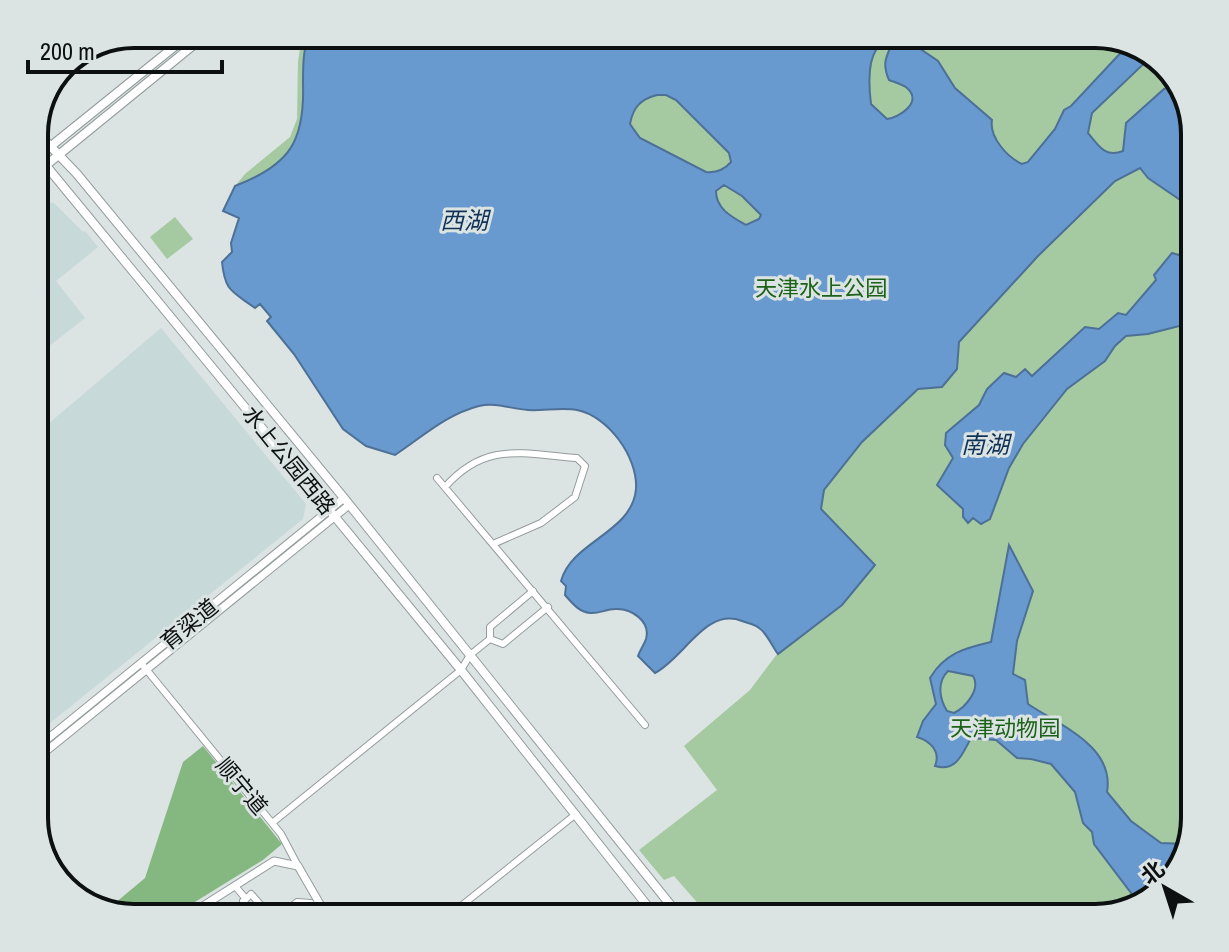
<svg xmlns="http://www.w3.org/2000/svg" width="1229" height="952" font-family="'Archivo Narrow','Noto Sans SC',sans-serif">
<rect width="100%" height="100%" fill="#dbe3e3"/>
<path fill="#c8d9d9" d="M34 202 54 203 82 231 86 232 98 247 56 281 85 318 34 358Z
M161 328 306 504 303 519 34 736V436Z"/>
<path fill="#a5caa2" d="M302 34H1096L1156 55 1185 89 1195 133V819L1174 879 1139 908 1095 918H696L694 914 702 908 674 876 664 880 639 850 717 790 684 746 750 690 777 654 760 628 736 618H722L709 623 655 673 638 656C639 650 644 645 646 639 651 621 630 608 615 609 606 609 599 614 590 613 579 612 572 603 565 595L566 586 561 581C572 541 632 533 636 489 638 457 608 416 577 410 561 407 544 411 528 410 511 409 496 402 479 406 447 414 422 437 395 455L366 446 343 429 294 354 267 321 271 317 260 304 255 308C232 292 225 291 222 262L232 252 231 243 239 218 223 211 235 186 245 174 290 137 297 119 298 62Z
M175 217 193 239 167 259 150 237Z"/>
<path fill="#85b880" d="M203 746 282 844 263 860 169 918H133L108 909 145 878 183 762Z"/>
<path fill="#6899cf" stroke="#4d7096" stroke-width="2" fill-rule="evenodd" d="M309 34H754L761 39 767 35 783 44 792 34H824L844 42 852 41 857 34H889C885 39 879 44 876 50 867 64 869 88 871 104L887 119C900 117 923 102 907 88 902 84 894 82 889 80 879 57 892 53 894 34H920L919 48 938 61 955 88 992 120C989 137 1007 157 1022 164L1028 162 1055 129 1064 110 1071 106 1128 45 1154 54 1092 113 1088 133C1099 146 1105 158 1123 151L1126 123 1164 89 1180 84 1185 89 1195 133V210L1148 178 1140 168 1115 181 1038 256 959 342 957 369 942 387 918 389 862 442 824 490 821 509 875 565 842 605 778 654C772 646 767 633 759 628 755 624 747 623 742 621 706 607 685 657 655 673L638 656C640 650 644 645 646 639 651 621 631 608 615 609 606 609 599 614 590 613 579 612 572 603 565 595L566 586 561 581C572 541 632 533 636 489 638 457 608 416 577 410 561 407 544 411 528 410 511 409 496 402 479 406 447 414 422 437 395 455L366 446 343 429 294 354 267 321 271 317 260 304 255 308C232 291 225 292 222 262L232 252 231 243 239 218 223 211 235 186C290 165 305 141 303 83 303 67 303 49 309 34ZM657 95H666L676 100 729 153 731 162C724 170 716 173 706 172L640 138 630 124C633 107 641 99 657 95ZM724 185 742 196 761 215 759 219 746 225C732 217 716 209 716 191Z
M1195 237V322L1148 334 1126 336 1115 346 1105 361 1067 389 1023 444 1009 468 990 519 981 524 973 518 968 523 963 517V509L937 485 953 458 945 445 946 433 979 405 987 389 1004 373 1016 377 1025 369 1032 376 1085 327 1099 329 1118 313 1126 315 1156 280 1154 275 1172 253 1179 255Z
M1009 545 1033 591 1017 641 1013 674 1025 680 1028 704C1059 725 1115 746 1107 792L1131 821 1161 843 1186 844 1174 879 1141 906 1094 844 1092 832 1083 823 1075 792 1051 764 1031 759 1017 758 996 740 971 738C962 755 956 772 935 766 941 751 930 741 917 737L923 721 936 704 930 678C945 653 965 648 991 642ZM948 671 973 676C981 689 966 707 954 713L947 711C939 698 937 682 948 671Z"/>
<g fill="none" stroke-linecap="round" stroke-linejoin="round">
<defs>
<path id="minor" d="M437 478 645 725
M445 487C486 441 522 454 577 458L585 466 575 497 541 523 493 544
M490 639 503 644 548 607
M490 639V627L533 591
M141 663 281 834 298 866
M272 823 461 670 470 655 490 639
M235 886 246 899 251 894 272 918
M245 899 243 901 256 918
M277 918 297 902 311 903 317 918
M446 918 576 814"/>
<path id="tertiary" d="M34 750 344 498
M34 761 349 505
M184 918 274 861 298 866 328 918"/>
<path id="secondary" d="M34 129 77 174 344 498 681 918
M34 151 461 670 657 918
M35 159 190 34
M34 175 207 34"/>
</defs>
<use href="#minor" stroke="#959c9c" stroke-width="8"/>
<use href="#tertiary" stroke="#959c9c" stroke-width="9"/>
<use href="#secondary" stroke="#959c9c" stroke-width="10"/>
<use href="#minor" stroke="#fff" stroke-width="6"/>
<use href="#tertiary" stroke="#fff" stroke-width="7"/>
<use href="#secondary" stroke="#fff" stroke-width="8"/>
</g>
<g text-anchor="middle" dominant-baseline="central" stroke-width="6" stroke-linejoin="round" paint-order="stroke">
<g font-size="22" fill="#1c6219" stroke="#dbe3e3">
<text x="821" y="288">天津水上公园</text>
<text x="1005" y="728">天津动物园</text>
</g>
<g font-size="22" fill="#0d1010" stroke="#dbe3e3">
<text transform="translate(289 460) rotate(51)">水上公园西路</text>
<text transform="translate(189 624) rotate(-39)">育梁道</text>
<text transform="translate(242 786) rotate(50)">顺宁道</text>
</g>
<g font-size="24" font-style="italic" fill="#0f3256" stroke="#dbe3e3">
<text x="464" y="220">西湖</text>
<text x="985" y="444">南湖</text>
</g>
</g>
<path d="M0 0H1229V952H0ZM134 48H1095A86 86 0 0 1 1181 134V818A86 86 0 0 1 1095 904H134A86 86 0 0 1 48 818V134A86 86 0 0 1 134 48Z" fill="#dbe3e3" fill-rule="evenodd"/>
<path fill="none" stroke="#0d1010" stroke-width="4" d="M134 48H1095A86 86 0 0 1 1181 134V818A86 86 0 0 1 1095 904H134A86 86 0 0 1 48 818V134A86 86 0 0 1 134 48Z"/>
<g transform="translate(1165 888) rotate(321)" stroke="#dbe3e3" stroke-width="6" paint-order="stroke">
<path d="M0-6L14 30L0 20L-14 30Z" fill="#0d1010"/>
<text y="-12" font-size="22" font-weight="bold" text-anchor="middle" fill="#0d1010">北</text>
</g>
<path d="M28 60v12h194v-12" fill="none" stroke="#0d1010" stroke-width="4"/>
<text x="40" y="60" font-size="24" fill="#0d1010" stroke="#dbe3e3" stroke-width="6" paint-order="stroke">200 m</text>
</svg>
